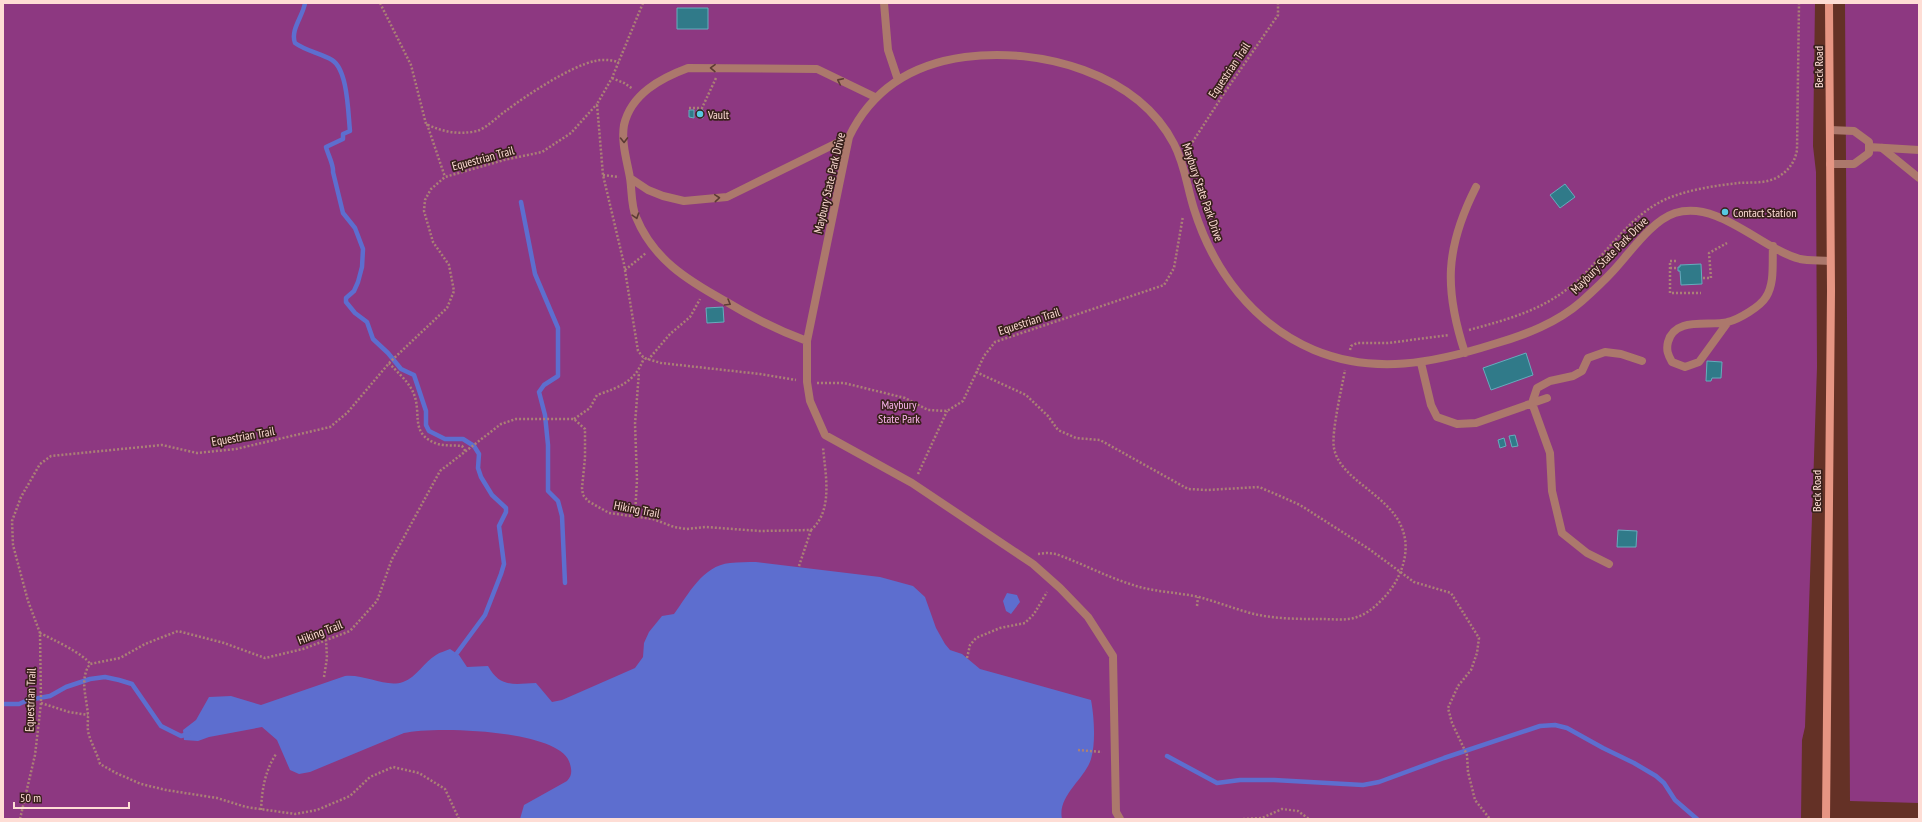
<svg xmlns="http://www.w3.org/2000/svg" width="1922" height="822" font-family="'PT Sans Narrow',sans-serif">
<rect width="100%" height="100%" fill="#643126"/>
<path fill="#8d3881" d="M3 3H1815L1813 146 1816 172 1817 367 1805 727 1802 740 1801 819H3Z
M1845 3H1919V803L1850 801Z"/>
<path fill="#5d6ecf" d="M756 562 880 577 913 586 925 597 936 628 945 644 950 650 962 654 980 669 1091 700C1094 716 1096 742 1091 759 1085 779 1057 796 1062 819H520L524 805 567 781C572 776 572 771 570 764 563 729 433 726 404 733L310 772 299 774 290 770 277 740 262 727 209 737 198 741 184 740 183 730 196 720 209 697 231 696 261 705 345 676C365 674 386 688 403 682 417 677 424 662 436 655 440 652 446 651 450 649L459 655 467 667 488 666C500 688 514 684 536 683L552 702 562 700 635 668 643 657 644 643 649 632 662 616 674 614C689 594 702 566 730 563 739 562 747 562 756 562Z
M1007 593 1017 595 1020 602 1011 614 1006 611 1003 601Z"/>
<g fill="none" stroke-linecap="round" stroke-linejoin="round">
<path stroke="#5d6ecf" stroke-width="4.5" d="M305 3C303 16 290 30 295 43 306 51 320 53 332 60 348 70 348 113 350 131L343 134V139L326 147C328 155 334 165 333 172L343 213 355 228 363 249 362 267 358 282 354 291 346 298V302L355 313 367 322 373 339 388 353 401 369 414 375 426 411V425L429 431 445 439H463L474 446 479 454 478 468 481 477 492 495 506 508V512L499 526 504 564 501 574 485 615 457 653
M521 202 535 274 558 328V376L544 385 539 392 545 415 548 445V491L558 501 562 516 565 583
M3 704H19L28 700 50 696 66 687 90 679 105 677 119 680 132 684 161 726 181 736 189 734
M1167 756 1217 783 1240 780H1274L1363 785 1379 782 1444 758 1540 726 1555 725 1567 728 1603 748 1634 763 1656 776 1664 783 1675 800 1697 819"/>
</g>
<path fill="#307a89" stroke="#65adbd" d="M677 8H708V29H677Z
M689 110H694V118L689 117Z
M697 110H703V118L697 117Z
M1565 184 1575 197 1560 208 1550 195Z
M1701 264 1702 284 1681 285 1680 271H1678V267H1680V265Z
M723 307 724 322 707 323 706 308Z
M1526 353 1533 375 1491 390 1483 368Z
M1707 361 1722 362 1721 378H1712L1711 381H1706Z
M1515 435 1518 446 1512 447 1509 436Z
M1504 438 1506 446 1500 448 1498 440Z
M1618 530 1637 531 1636 547H1617Z"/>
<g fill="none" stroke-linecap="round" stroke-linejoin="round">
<path stroke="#ab8076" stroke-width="2.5" stroke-dasharray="2 2" stroke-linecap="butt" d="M380 3 411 65 426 124C443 132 458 135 477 131 487 128 498 116 507 110 527 95 571 66 595 61 603 59 611 60 619 62
M643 3 612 78 597 104 603 175 624 264 638 351 644 358 661 363 760 374 796 380
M612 78 624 83 633 89
M689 108H702L716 78
M427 124 445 177
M1188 149 1225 92 1278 15V3
M603 175 619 177
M1676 261H1670V293H1701
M1670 268H1676
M625 270 646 253
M1703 278H1711L1709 253 1727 243
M1469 330C1509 319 1544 310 1576 282 1606 255 1627 218 1664 200 1686 190 1713 186 1738 183 1750 182 1764 184 1776 178 1788 172 1795 162 1797 150L1799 3
M1350 350 1351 346 1357 343H1388L1449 335
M648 360 670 334 690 317 700 299
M389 363C397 372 408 381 413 392 423 413 408 434 438 444 445 446 454 445 462 446L466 452
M976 372 1026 395 1048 416 1058 430 1076 438 1100 440 1188 489 1207 490 1259 487 1280 496 1300 505 1369 549 1414 582 1451 593 1479 638 1477 653 1471 670 1458 686 1448 708 1452 723 1467 755 1468 772 1475 800 1490 819
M817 383H844L905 398 928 410 947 411 963 401 984 356 995 342 1164 285 1174 268 1183 216
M574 419 590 408 597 395C620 387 635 382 644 358
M918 474 947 411
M635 516 637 479 635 424 639 372
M1038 554 1047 553 1056 554C1081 563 1105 576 1130 584 1152 592 1176 592 1199 597 1217 602 1235 609 1254 614 1276 619 1299 619 1321 619 1333 619 1346 621 1357 617 1371 613 1388 595 1395 583 1404 567 1409 549 1403 531 1392 495 1340 481 1334 448 1331 433 1342 387 1345 370
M799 566 811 530
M1197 606 1198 597
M40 633C50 638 86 655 90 664
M967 658 970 645 976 638 1000 628 1025 623 1034 614 1047 592
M324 677 327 658 326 640
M41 703 69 712 88 715
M1078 750 1102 752
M261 810C262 789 265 771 276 754
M20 819 35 755 41 703 40 633 28 601 13 545 12 521 21 497 40 464 51 456 162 445 197 453 236 449 330 427 347 413 390 362 447 308 454 291 449 265 433 242 424 211 425 200 431 189 445 177 504 160 542 152 571 133 597 104
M459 819 445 789 419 773 393 767 370 777 350 796 317 810 295 814 246 807 217 798 166 790 141 784 116 773 100 764C97 753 92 745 89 735 87 729 88 722 88 716 87 698 79 679 90 664L120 658 145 644 178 631 224 643 265 658 303 649 350 631 377 601 392 559 440 471 501 424 516 419H574L585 429V458L582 488 583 495 588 501 609 513 653 519 674 527 686 529 706 527 760 531 811 530C834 510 825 473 823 447
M1243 819 1262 818 1282 809 1298 811 1309 819"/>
<path stroke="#ac786c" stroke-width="8" d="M884 3 888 50 898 80
M849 137 727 197 684 201 663 196 648 190 630 178C627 161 621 142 624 125 631 94 661 78 688 68L817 69 875 97
M1882 148 1919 178
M630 178C632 190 631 206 636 217 653 259 687 280 725 301 753 318 777 330 807 341
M1728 322 1699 362 1685 367 1672 362C1668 355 1666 350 1668 342 1675 316 1709 327 1728 322 1739 319 1760 307 1766 297 1775 283 1772 263 1773 246
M1465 353C1444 289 1445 248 1476 187
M1421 363 1431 405 1437 417 1457 424 1476 423 1547 398
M1609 564 1587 553 1562 533 1552 491 1550 453 1532 403 1537 388 1550 381 1573 376 1582 371 1588 358 1605 352 1621 354 1642 361
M1120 819 1116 812 1113 656 1088 617 1060 588 1033 564 912 483 825 435 810 401 807 382V341L849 137C872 89 913 64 965 57 1040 47 1137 73 1174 144 1185 165 1187 187 1194 209 1213 270 1253 324 1314 350 1374 375 1434 363 1494 344 1525 335 1557 323 1582 301 1592 292 1603 282 1613 271 1630 253 1651 221 1675 213 1719 200 1760 248 1800 259 1809 261 1821 260 1830 261"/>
<path stroke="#ac786c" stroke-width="8" d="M1869 147 1919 150
M1830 164H1854L1869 153V142L1854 131 1830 130"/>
<path stroke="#e69583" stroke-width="8" d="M1826 819 1831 291 1829 3"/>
</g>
<defs><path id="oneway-chevron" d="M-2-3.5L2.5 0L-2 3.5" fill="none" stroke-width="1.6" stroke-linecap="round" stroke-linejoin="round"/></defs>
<g stroke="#5c3b34">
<use href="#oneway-chevron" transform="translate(713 68) rotate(-179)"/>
<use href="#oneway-chevron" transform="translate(840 81) rotate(-154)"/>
<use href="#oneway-chevron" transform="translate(624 140) rotate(89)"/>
<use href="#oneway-chevron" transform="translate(717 198) rotate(-5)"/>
<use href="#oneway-chevron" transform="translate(636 216) rotate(72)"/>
<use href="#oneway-chevron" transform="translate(728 303) rotate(30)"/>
</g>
<g fill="#56c9e1" stroke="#39211c" stroke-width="1.5">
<circle cx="700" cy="114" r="4"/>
<circle cx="1725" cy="212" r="4"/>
</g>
<g text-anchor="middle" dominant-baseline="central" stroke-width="3.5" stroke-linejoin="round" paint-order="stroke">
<g font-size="12" fill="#feddd5" stroke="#39211c">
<text transform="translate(1818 67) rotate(-90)">Beck Road</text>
<text transform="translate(1229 70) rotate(-56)">Equestrian Trail</text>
<text transform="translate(483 158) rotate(-15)">Equestrian Trail</text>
<text transform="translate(829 183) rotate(-77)">Maybury State Park Drive</text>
<text transform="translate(1203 192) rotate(71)">Maybury State Park Drive</text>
<text transform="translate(1609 255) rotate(-45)">Maybury State Park Drive</text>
<text transform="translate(1029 321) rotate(-18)">Equestrian Trail</text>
<text transform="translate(243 436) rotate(-10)">Equestrian Trail</text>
<text transform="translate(1816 491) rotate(-90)">Beck Road</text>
<text transform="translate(637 509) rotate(11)">Hiking Trail</text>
<text transform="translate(320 632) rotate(-21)">Hiking Trail</text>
<text transform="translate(30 700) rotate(-88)">Equestrian Trail</text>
</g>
<g font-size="12" fill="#feddd5" stroke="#39211c" text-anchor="start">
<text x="708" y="114">Vault</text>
<text x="1733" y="212">Contact Station</text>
</g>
<g font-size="12" fill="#fbb5ed" stroke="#39211c">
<text x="899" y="404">Maybury<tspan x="899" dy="14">State Park</tspan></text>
</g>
</g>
<rect width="1922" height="822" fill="none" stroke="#feddd5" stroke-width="8"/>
<path d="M14 802v6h115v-6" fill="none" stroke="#feddd5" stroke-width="2"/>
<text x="20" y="802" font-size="12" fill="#feddd5" stroke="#39211c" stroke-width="3" paint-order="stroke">50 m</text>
</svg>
